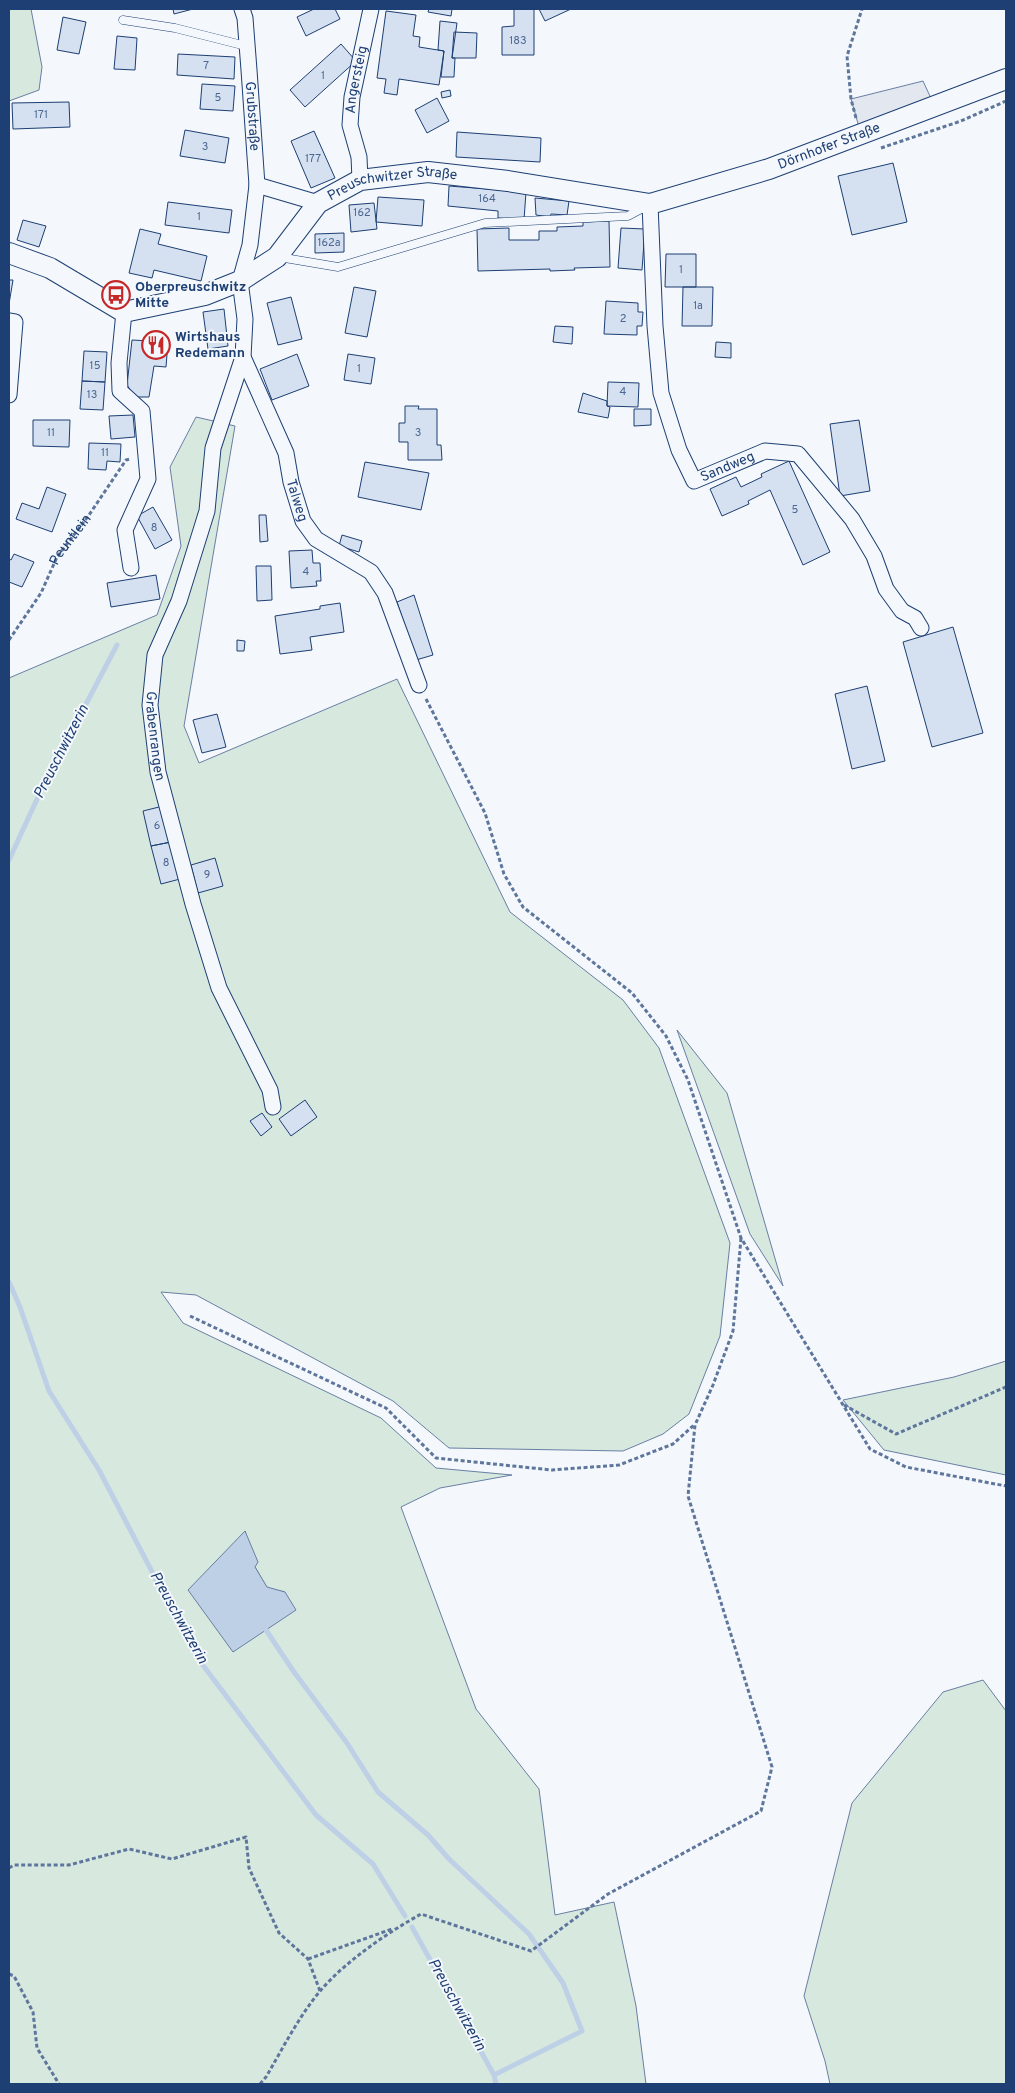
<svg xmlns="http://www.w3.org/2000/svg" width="1015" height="2093" font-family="Overpass,sans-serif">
<rect width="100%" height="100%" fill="#f4f7fb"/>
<path fill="#d7e8df" stroke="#687fa3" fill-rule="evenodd" d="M9 9H31L42 67 39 90 9 101Z
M196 417 235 426 184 726 199 763 397 679 510 912 623 1000 659 1048 730 1243 720 1336 689 1414 663 1434 623 1451 449 1448 393 1401 196 1295 161 1292 183 1323 381 1418 436 1468 512 1475 440 1488 401 1507 476 1709 539 1789 555 1915 614 1902 636 2006 646 2084H9V678L157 615 181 546 170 467ZM245 1531 255 1567 267 1588 285 1592 233 1652Z
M677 1030 727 1093 783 1286 750 1234Z
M1006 1361V1475L884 1450 843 1400 954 1377Z
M983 1680 1006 1711V2084H830L825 2061 804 1996 852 1803 943 1692Z"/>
<path fill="#e3e8f0" stroke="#687fa3" d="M923 81 935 107 861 134 851 99Z"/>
<path fill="#bed0e5" stroke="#687fa3" d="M245 1531 258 1562 255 1567 267 1587 285 1592 296 1610 233 1652 188 1590Z"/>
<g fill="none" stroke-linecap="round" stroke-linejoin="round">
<path stroke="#bed0e5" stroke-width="5" d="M9 860 44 784 117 645
M9 1282 20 1307 49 1391 99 1470 196 1656 316 1815 373 1864 405 1916
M266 1630 294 1672 347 1743 378 1792 428 1835 449 1859 529 1934 563 1983 582 2031 494 2075
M412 1927 494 2075 496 2084"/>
</g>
<path fill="#d5e0f0" stroke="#1d3f73" d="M173 9H193L174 14Z
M314 9H335L340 19 306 36 297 17Z
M429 9H452L451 16 428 12Z
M514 9H534V55H502V27L514 26Z
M539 9H571L545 21Z
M386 11 416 15 413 36 420 37 419 47 444 51 439 85 399 79 397 95 384 93 386 79 377 78Z
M63 17 86 22 79 54 57 50Z
M440 21 457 23 452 58H455L454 77H441L444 51 438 50Z
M454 32 477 33 476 58H452Z
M117 36 137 38 135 70 114 69Z
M341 44 356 61 305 107 290 90Z
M178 54 235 57 234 79 177 75Z
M202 84 235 86 233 111 200 109Z
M450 90 451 96 442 98 441 92Z
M437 98 449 121 427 133 415 110Z
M69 102 70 127 13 129 12 103Z
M185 130 229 138 225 163 180 156Z
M314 131 335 178 311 188 291 141Z
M457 132 541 138 540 162 456 157Z
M893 163 907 222 852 235 838 176Z
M449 186 526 192 524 220 498 218V211L448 206Z
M378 197 424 200 422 226 376 222Z
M535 198 569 201 567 215 551 214 550 217 536 215Z
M168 202 232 210 229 233 165 225Z
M374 203 377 229 351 232 349 205Z
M23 220 46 226 39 247 17 240Z
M609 221 610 267 574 268 575 270 550 271V269L478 271 477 229 509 228V240H539V231H557V227L583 226V222Z
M621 228 645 229 642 270 618 268Z
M140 229 161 234 158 244 207 256 201 281 154 270 152 278 129 273Z
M344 233V252L315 253V234Z
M666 254H696V287H665Z
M9 280H13L9 304Z
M354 287 376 291 367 337 345 333Z
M683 287H713L712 326H682Z
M291 297 302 339 278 345 267 303Z
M606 301 638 303V312H643L642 326H637V335L604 334Z
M224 309 228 346 208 349 203 312Z
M555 326 573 327 572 344 553 342Z
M132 340 168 342 166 367 154 366 149 397H135L127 385Z
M716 342 731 343V358L715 357Z
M84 351 107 352 105 382 82 381Z
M297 354 309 386 272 400 260 369Z
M348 354 375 358 371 384 344 380Z
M82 381 105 382 103 410 80 409Z
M608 382 639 383 638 407 607 406Z
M583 393 607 401V406L610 407 608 418 578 412Z
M405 406H419L418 409H437V445H441L442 460H408V442H399V423H405Z
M634 409H651V425L634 426Z
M133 415 135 437 111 439 109 416Z
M33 420H70L69 447 33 446Z
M859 420 870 491 840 496 830 424Z
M89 443 121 444 120 462 107 461 106 470 88 469Z
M789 461 830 552 803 565 770 490 748 501 749 504 722 516 710 489 736 477 741 487 762 477 761 474Z
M365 462 429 473 421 510 358 497Z
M47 487 66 494 52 532 16 519 22 503 39 509Z
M153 507 172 540 155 549 137 516Z
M259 515H266L268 541 260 542Z
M342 535 362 541 359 552 339 546Z
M312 550 313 563H320L321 581H316L317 586 291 588 289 551Z
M14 554 34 562 22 587 9 582V559L11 560Z
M256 566H271L272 600 257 601Z
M156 575 160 599 111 607 107 583Z
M414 595 433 655 416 660 397 602Z
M340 603 344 632 310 637 312 650 280 654 275 616 320 609V606Z
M953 627 983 733 932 747 903 642Z
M237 640 245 641 244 651H237Z
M867 686 885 761 852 769 835 694Z
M217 714 226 747 202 753 193 720Z
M163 806 171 842 151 846 143 811Z
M171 842 180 879 161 884 151 846Z
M215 858 223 886 198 893 191 865Z
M305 1100 317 1117 291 1136 279 1119Z
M262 1113 272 1127 261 1136 250 1121Z"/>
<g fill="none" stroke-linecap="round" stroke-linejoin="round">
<defs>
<path id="service" d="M123 20 175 28 246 46
M279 257 338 267 485 223 628 216 643 208"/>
<g id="minor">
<path id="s2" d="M242 9 245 18 249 70 257 185 250 245 240 281 245 319 243 357 286 453 291 482 303 521 316 539 371 572 385 593 419 685"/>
<path id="s3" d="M360 180 359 157 350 125 352 97 371 9"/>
<path d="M257 185 318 203"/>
<path id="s4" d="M650 204 655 326 661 393 679 450 694 481 765 451 798 454 852 519 874 556 886 589 902 611 915 618 921 628"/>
<path d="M124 312 119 363 120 391 142 411 148 479 125 530 131 568"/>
<path d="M9 321 15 322 9 395"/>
<path id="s5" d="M243 357 213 448 207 511 179 601 155 655 150 705 158 772 193 904 219 988 270 1090 273 1107"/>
</g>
<g id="tertiary">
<path id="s6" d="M9 253 50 268 124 312 205 295 240 281 277 257 318 203 360 180 428 172 508 181 650 204 769 169 1006 79"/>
</g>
</defs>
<use href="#service" stroke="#1d3f73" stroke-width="9"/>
<use href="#minor" stroke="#1d3f73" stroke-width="17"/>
<use href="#tertiary" stroke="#1d3f73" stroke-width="22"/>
<g stroke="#5e769c" stroke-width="3" stroke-dasharray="4 2.5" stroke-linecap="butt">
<path d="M856 118 851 99 847 56 862 9"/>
<path d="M881 148 961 121 1006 101"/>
<path id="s1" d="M9 640 41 593 57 557 89 515 126 460 130 459"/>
<path d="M426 699 485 813 504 874 523 907 632 993 666 1036 688 1080 741 1238 870 1449 906 1467 1006 1486"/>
<path d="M190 1316 386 1408 436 1458 552 1470 619 1465 673 1444 694 1425"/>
<path d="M844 1405 896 1434 1006 1387"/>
<path d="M9 1868 14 1865H69L129 1849 172 1859 246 1837 249 1868 279 1933 308 1959 320 1991"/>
<path d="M308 1959 392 1929"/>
<path d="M9 1974 14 1976 33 2012 37 2048 59 2084"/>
<path d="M260 2084 266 2077C283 2048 299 2016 321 1990 346 1961 387 1933 421 1914L531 1951 608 1894 761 1811 772 1767 688 1496 695 1425 713 1385 733 1331 741 1238"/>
</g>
<use href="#service" stroke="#f4f7fb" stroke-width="8"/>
<use href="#minor" stroke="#f4f7fb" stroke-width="15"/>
<use href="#tertiary" stroke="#f4f7fb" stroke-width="20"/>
</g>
<defs>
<symbol id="bus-ring" viewBox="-11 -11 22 22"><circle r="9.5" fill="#f4f7fb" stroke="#c62828" stroke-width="1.5"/><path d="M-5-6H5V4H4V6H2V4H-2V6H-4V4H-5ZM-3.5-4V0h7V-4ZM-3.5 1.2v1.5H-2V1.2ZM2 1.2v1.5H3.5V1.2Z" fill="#c62828"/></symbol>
<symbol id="restaurant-ring" viewBox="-11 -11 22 22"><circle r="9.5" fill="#f4f7fb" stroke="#c62828" stroke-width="1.5"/><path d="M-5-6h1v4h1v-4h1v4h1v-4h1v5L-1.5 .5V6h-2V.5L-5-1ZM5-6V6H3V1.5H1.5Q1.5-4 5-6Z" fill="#c62828"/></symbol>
</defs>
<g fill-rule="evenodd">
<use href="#bus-ring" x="100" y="279" width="32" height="32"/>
<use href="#restaurant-ring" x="140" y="329" width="32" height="32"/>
</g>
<g text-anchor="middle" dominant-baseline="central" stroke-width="4" stroke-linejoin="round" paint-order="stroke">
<g font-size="11" fill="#4b6792">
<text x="518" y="41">183</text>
<text x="206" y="66">7</text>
<text x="323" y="76">1</text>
<text x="218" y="98">5</text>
<text x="41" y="115">171</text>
<text x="205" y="147">3</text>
<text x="313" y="159">177</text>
<text x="487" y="199">164</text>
<text x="362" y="213">162</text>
<text x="199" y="217">1</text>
<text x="329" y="243">162a</text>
<text x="681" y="270">1</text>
<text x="698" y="306">1a</text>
<text x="623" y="319">2</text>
<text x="95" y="366">15</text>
<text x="359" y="369">1</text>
<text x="623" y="392">4</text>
<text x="92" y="395">13</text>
<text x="51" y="433">11</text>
<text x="418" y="433">3</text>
<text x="105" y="453">11</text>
<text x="795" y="510">5</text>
<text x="154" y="528">8</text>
<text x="306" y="572">4</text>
<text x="157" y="826">6</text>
<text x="166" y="863">8</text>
<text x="207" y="875">9</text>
</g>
<g font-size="14" fill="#1d3f73" stroke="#f4f7fb">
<text stroke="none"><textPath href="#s3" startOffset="102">Angersteig</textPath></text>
<text stroke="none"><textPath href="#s2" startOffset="108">Grubstraße</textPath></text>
<text stroke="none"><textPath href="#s6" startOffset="891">Dörnhofer Straße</textPath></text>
<text stroke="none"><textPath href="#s6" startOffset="441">Preuschwitzer Straße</textPath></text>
<text stroke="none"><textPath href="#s4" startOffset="320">Sandweg</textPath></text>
<text stroke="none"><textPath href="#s2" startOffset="505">Talweg</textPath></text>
<text stroke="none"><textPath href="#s1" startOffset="118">Peuntlein</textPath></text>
<text stroke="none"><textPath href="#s5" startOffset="394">Grabenrangen</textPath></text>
</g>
<g font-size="14" font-weight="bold" fill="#1d3f73" stroke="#f4f7fb" text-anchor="start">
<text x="135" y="287">Oberpreuschwitz<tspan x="135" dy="16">Mitte</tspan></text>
<text x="175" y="337">Wirtshaus<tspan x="175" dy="16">Redemann</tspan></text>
</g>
<g font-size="15" font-style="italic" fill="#1d3f73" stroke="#f4f7fb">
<text transform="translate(62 752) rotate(-63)">Preuschwitzerin</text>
<text transform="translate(178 1618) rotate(61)">Preuschwitzerin</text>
<text transform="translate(456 2005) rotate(61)">Preuschwitzerin</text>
</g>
</g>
<rect width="1015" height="2093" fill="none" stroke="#1d3f73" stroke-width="20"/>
</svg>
